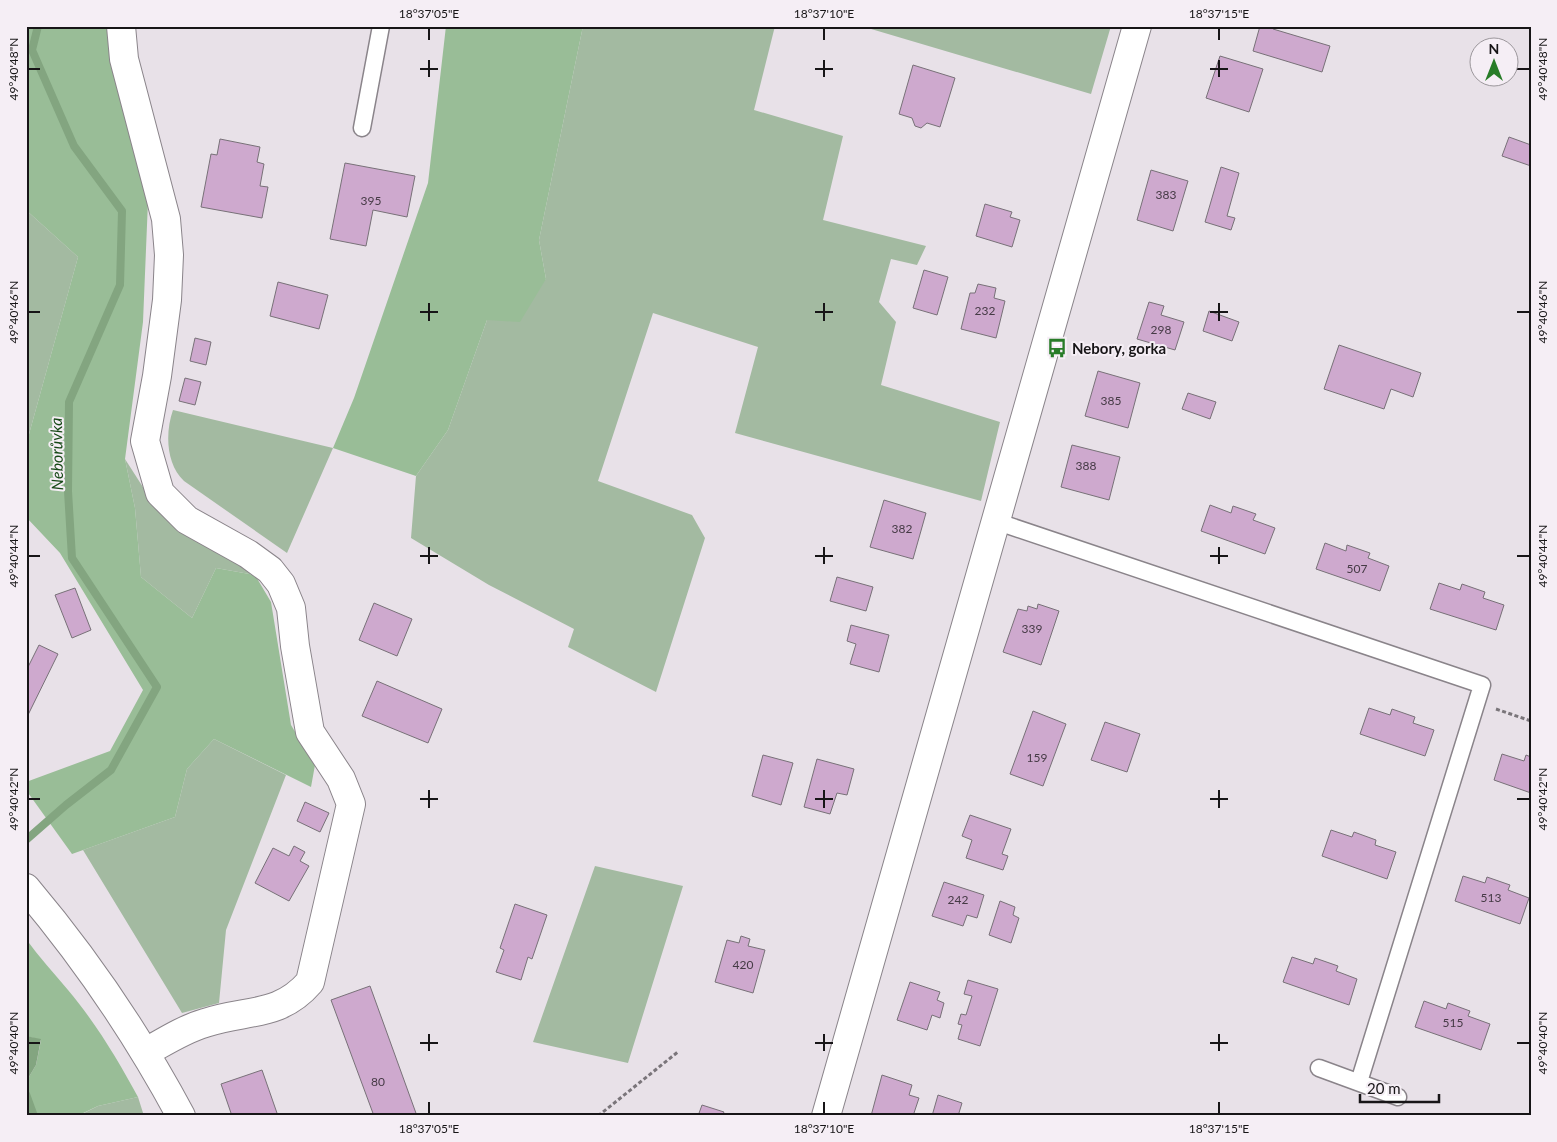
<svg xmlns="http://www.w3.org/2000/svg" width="1557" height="1142" font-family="Lato,sans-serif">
<rect width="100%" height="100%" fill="#e8e1e8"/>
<path fill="#a3baa1" d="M583 26H775L754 110 843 136 823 220 926 246 917 265 891 259 879 302 896 322 881 385 1000 422 981 501 735 433 758 347 653 313 598 481 692 515 705 538 656 692 568 647 574 629 489 585 411 538 416 476 448 430 487 320 546 279 539 240Z
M861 26H1111L1091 94Z
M26 210 78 257 26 445Z
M173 410 333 448 287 553 184 481C166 464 165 433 173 410Z
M125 459 148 495 176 526 255 575 216 568 192 618 141 577 135 508Z
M214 739 286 775 226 930 219 1003 182 1013 83 850 175 817 187 769Z
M595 866 683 886 628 1063 533 1042Z
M138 1097 144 1116H78L98 1106Z"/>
<path fill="#99bd97" d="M26 26H108L148 201 143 322 125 459 135 508 141 577 192 618 216 568 255 575 271 602 291 725 315 765 311 787 214 739 187 769 175 817 72 854 26 790V782L110 751 143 690 60 553 26 517V445L78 257 26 210Z
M446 26H583L539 240 546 279 520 322 487 320 448 430 416 476 333 448 354 398 428 183Z
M26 939C39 957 54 973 68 990 95 1022 118 1060 138 1097L98 1106 77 1116H26V1082L36 1065 41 1040 26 1036Z"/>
<path fill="#83a580" d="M26 1036 41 1039 36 1065 26 1082Z"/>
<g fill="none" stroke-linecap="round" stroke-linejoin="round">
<path stroke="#83a580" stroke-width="8" d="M26 840 66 805 111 770 157 687 72 558 68 491 69 402 120 285 122 211 74 146 32 50 38 26
M26 1094 34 1116"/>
</g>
<path fill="#cea9ce" stroke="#787178" d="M1260 26H1274L1273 29 1330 46 1322 72 1253 51Z
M1220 56 1263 69 1249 112 1206 98Z
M913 65 955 78 940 127 927 123 921 128 915 126 912 118 899 114Z
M1509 137 1531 145V166L1502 156Z
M220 139 260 147 257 162 264 164 260 186 268 187 262 218 201 207 211 154 217 155Z
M345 163 415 176 407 217 373 210 366 246 330 239Z
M1221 167 1239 173 1227 216 1235 218 1231 230 1205 222Z
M1151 170 1188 181 1173 231 1137 220Z
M985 204 1012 212 1010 217 1020 220 1012 247 976 236Z
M924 270 948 277 937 315 913 308Z
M278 282 328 295 319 329 270 316Z
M978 284 996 288 994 298 1005 301 996 338 961 329 970 293H975Z
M1149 302 1164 306 1161 315 1184 322 1175 350 1137 339Z
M1209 311 1239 322 1232 341 1203 331Z
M195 338 211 342 206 365 190 361Z
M1339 345 1421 373 1413 397 1391 389 1384 409 1324 389Z
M1098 371 1140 383 1128 428 1085 416Z
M185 378 201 382 195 405 179 401Z
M1188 393 1216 402 1210 419 1182 409Z
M1072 445 1120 457 1109 500 1061 487Z
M884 500 926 513 913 559 870 547Z
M1210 505 1231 513 1233 506 1256 514 1253 520 1275 528 1265 554 1201 531Z
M1325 543 1346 551 1347 545 1370 553 1368 558 1389 566 1380 591 1316 569Z
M837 577 873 587 866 611 830 601Z
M1439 583 1460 590 1462 584 1485 592 1483 598 1504 605 1496 630 1430 609Z
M75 588 91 630 72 638 55 595Z
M374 603 412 619 397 656 359 640Z
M1038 604 1059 611 1041 665 1003 652 1018 609 1027 611 1028 606 1037 609Z
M851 625 889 635 879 672 850 664 856 644 847 641Z
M39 645 58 654 26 719V671Z
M377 681 442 709 428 743 362 716Z
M1369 708 1390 715 1392 709 1415 717 1413 723 1434 730 1425 756 1360 734Z
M1033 711 1066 724 1043 786 1010 774Z
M1105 722 1140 734 1127 772 1091 760Z
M1502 754 1524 761 1526 755 1531 757V793L1494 780Z
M763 755 793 763 781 805 752 796Z
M817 759 854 769 847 795 837 793 830 814 804 807Z
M305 802 329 813 320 832 297 821Z
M970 815 1011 829 1002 854 1008 856 1003 870 966 858 972 840 962 836Z
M1331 830 1352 837 1354 832 1376 840 1375 845 1396 852 1387 879 1322 856Z
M294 846 305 852 300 861 309 866 289 901 255 883 273 848 289 856Z
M1463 876 1485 883 1487 877 1510 885 1508 890 1529 898 1520 924 1455 901Z
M944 882 984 895 977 918 967 915 963 926 932 916Z
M1000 901 1015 907 1013 915 1019 918 1011 943 989 935Z
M515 904 547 915 532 959 528 957 521 980 496 972 504 950 500 948Z
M741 936 750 939 748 946 765 950 753 993 715 982 727 940 739 943Z
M1292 957 1313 964 1315 958 1338 966 1336 971 1357 979 1349 1005 1283 982Z
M968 980 998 989 980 1046 958 1039 962 1025 958 1024 961 1014 966 1015 972 996 964 994Z
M910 982 940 992 937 1000 944 1003 940 1018 932 1015 927 1030 897 1020Z
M370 986 417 1116H374L331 1000Z
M1424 1001 1446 1009 1448 1003 1470 1011 1468 1016 1490 1024 1481 1050 1415 1027Z
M262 1070 278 1116H232L221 1084Z
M882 1075 912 1085 909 1095 919 1098 913 1116H871Z
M938 1095 962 1103 958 1116H932Z
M702 1105 724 1112 722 1116H698Z"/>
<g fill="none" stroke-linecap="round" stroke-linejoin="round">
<defs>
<path id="lane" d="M362 128 381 26
M995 521 1482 685 1359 1082
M1319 1068 1398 1097"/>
<path id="street" d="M121 26 124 59 166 219 169 255 167 300 157 376 145 441 160 493 187 520 248 554 270 570 281 584 291 608 295 646 310 732 341 779 351 804 310 982C279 1018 246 1009 205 1023 184 1029 164 1042 146 1052
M826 1116 1137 26"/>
<path id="secondary" d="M26 888C86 959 137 1034 181 1116"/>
</defs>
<use href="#lane" stroke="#8a848a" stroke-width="19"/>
<use href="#street" stroke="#8a848a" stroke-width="30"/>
<use href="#secondary" stroke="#8a848a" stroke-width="30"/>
<path stroke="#7a757a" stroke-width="3" stroke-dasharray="4 2.5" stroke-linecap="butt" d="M1496 709 1531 721
M598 1116 679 1051"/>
<use href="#lane" stroke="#fff" stroke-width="16"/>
<use href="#street" stroke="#fff" stroke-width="28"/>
<use href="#secondary" stroke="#fff" stroke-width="28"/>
</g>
<path fill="none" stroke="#171517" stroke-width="2" d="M429 28V40M824 28V40M1219 28V40M429 60V77M824 60V77M1219 60V77M28 69H40M420 69H438M815 69H833M1210 69H1228M1517 69H1530M429 303V321M824 303V321M1219 303V321M28 312H40M420 312H438M815 312H833M1210 312H1228M1517 312H1530M429 547V564M824 547V564M1219 547V564M28 556H40M420 556H438M815 556H833M1210 556H1228M1517 556H1530M429 790V808M824 790V808M1219 790V808M28 799H40M420 799H438M815 799H833M1210 799H1228M1517 799H1530M429 1034V1051M824 1034V1051M1219 1034V1051M28 1043H40M420 1043H438M815 1043H833M1210 1043H1228M1517 1043H1530M429 1102V1114M824 1102V1114M1219 1102V1114"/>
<defs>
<symbol id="bus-bare" viewBox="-9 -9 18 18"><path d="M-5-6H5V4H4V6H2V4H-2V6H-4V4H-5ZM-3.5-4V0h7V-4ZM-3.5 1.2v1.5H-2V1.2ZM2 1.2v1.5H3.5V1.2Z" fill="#287c28" stroke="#f5eef5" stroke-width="2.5" paint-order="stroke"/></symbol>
</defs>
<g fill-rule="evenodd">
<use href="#bus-bare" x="1043" y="334" width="28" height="28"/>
</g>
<g text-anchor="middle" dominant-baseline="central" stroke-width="4" stroke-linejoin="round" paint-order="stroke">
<g font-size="12" fill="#453a45">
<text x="1166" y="194">383</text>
<text x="371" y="200">395</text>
<text x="985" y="310">232</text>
<text x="1161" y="329">298</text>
<text x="1111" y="400">385</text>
<text x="1086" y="465">388</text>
<text x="902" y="528">382</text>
<text x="1357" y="568">507</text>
<text x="1032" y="628">339</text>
<text x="1037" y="757">159</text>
<text x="1491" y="897">513</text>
<text x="958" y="899">242</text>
<text x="743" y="964">420</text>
<text x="1453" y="1022">515</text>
<text x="378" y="1081">80</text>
</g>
<g font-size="15" font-weight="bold" fill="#171517" stroke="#f5eef5" text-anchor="start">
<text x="1072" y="348">Nebory, gorka</text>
</g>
<g font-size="16" font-style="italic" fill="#174917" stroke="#f5eef5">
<text transform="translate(56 454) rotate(-91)">Neborůvka</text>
</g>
</g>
<rect width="1557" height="1142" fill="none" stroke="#f5eef5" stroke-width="55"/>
<g transform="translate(1494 62)"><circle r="24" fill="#f5eef5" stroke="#9c979c"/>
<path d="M0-4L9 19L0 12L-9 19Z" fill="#287c28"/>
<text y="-8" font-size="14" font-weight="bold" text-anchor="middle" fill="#171517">N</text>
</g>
<path d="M1360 1094v8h79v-8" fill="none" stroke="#171517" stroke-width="2.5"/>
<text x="1367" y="1094" font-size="15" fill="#171517" stroke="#f5eef5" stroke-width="4" paint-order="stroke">20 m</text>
<rect x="28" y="28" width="1502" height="1086" fill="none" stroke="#171517" stroke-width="2"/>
<g font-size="12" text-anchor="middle" fill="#171517">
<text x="429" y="18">18°37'05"E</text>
<text x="824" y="18">18°37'10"E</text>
<text x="1219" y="18">18°37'15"E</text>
<text transform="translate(14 69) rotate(-90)" y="4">49°40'48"N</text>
<text transform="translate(1543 69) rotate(-90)" y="4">49°40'48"N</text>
<text transform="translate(14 312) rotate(-90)" y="4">49°40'46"N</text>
<text transform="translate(1543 312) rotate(-90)" y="4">49°40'46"N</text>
<text transform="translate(14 556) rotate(-90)" y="4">49°40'44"N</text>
<text transform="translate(1543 556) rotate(-90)" y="4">49°40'44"N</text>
<text transform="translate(14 799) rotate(-90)" y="4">49°40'42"N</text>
<text transform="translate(1543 799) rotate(-90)" y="4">49°40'42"N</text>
<text transform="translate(14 1043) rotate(-90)" y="4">49°40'40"N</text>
<text transform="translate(1543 1043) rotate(-90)" y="4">49°40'40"N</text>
<text x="429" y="1133">18°37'05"E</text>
<text x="824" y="1133">18°37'10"E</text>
<text x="1219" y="1133">18°37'15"E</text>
</g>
</svg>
